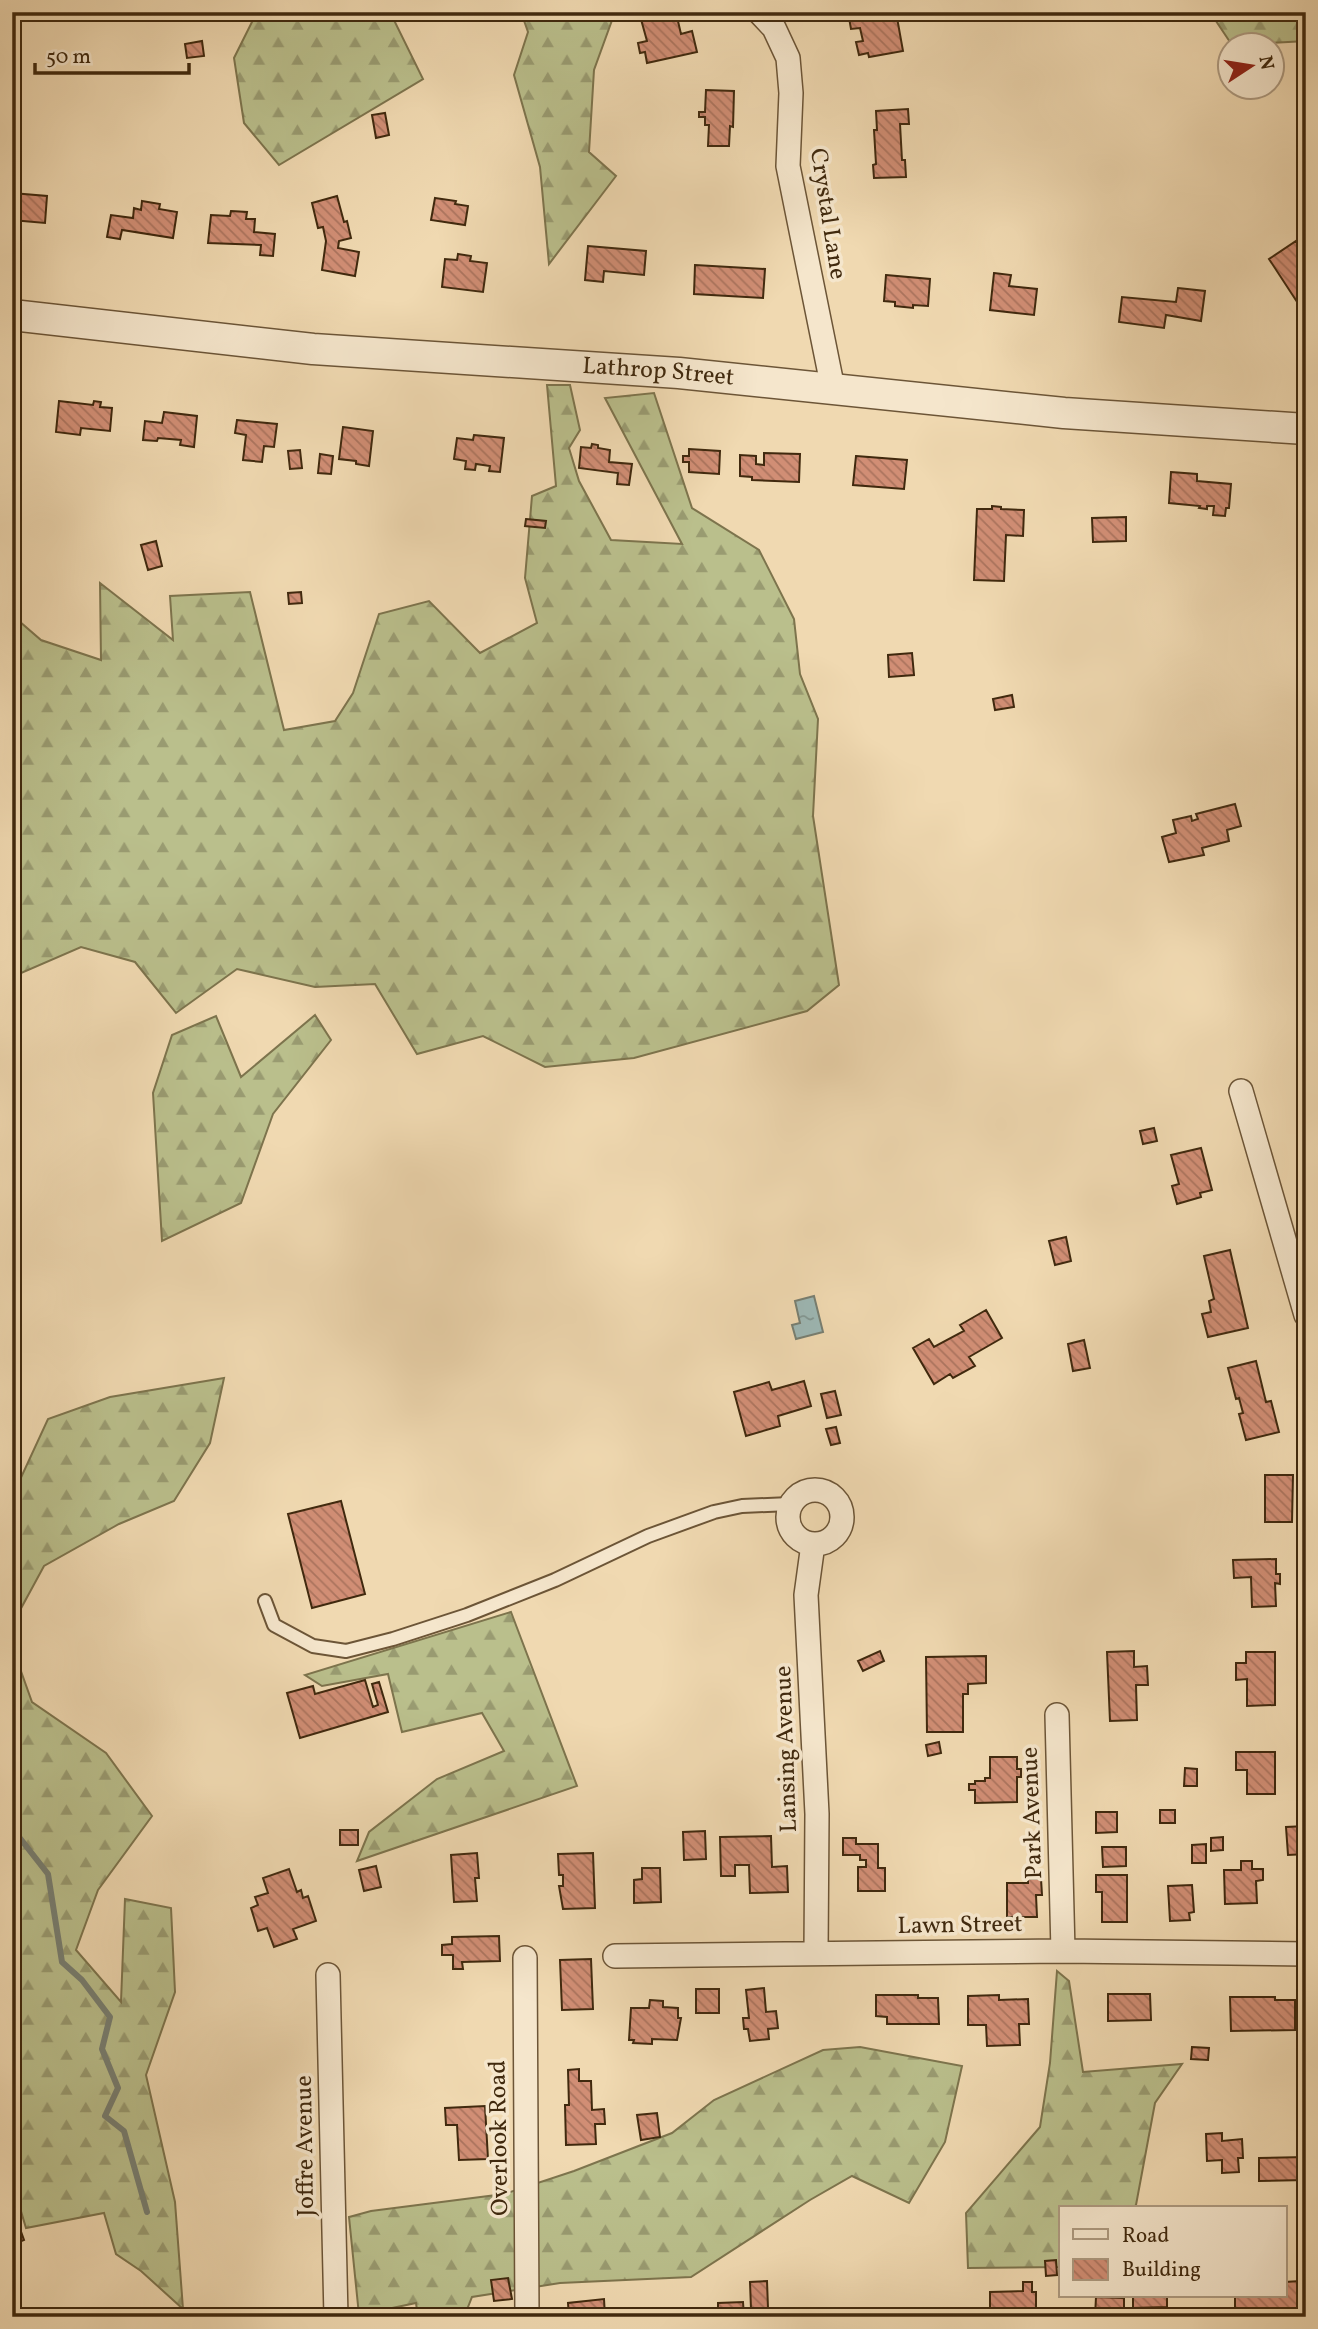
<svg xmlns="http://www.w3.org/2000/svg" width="1318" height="2329" font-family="Vollkorn,serif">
<defs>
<pattern id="forest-firs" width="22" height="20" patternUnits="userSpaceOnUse" patternTransform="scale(1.75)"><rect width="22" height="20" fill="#babf8c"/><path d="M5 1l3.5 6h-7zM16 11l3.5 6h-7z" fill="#999b71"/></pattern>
<pattern id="water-ripples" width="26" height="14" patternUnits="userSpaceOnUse" patternTransform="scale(1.75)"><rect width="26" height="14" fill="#9db8b5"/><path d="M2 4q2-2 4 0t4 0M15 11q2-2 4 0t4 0" fill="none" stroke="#819692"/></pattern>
<pattern id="building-back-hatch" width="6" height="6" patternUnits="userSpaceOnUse" patternTransform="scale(1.75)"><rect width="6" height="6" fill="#d18e75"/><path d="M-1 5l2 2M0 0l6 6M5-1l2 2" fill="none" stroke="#ab745e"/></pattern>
</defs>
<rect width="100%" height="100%" fill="#f0d9b1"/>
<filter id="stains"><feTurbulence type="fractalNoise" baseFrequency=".00286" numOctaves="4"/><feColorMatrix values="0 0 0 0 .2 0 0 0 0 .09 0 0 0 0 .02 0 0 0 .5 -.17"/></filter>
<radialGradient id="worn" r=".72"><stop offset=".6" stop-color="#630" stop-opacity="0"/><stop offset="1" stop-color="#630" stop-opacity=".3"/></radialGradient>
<path fill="url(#forest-firs)" stroke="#7d744d" stroke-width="2" d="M253 12H390L423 79 279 165 244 123 234 58 252 22Z
M521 12H615L594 70 589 152 616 176 549 264 540 167 514 75 528 32Z
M1210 12H1306V41L1232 45Z
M547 385H570L580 430 569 448 579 481 611 540 682 544 605 398 654 393 692 508 759 550 794 619 800 674 818 719 813 816 839 985 807 1011 634 1058 545 1067 483 1036 417 1054 375 984 315 987 237 969 176 1013 135 962 81 947 12 977V615L41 640 101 660 100 583 173 640 170 596 250 592 284 730 335 721 353 693 379 614 429 601 480 653 537 623 525 578 532 496 556 486Z
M315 1015 331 1040 273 1114 241 1203 162 1241 153 1093 172 1035 216 1016 241 1077Z
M224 1378 210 1443 174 1501 119 1524 44 1566 12 1625V1497L48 1419 110 1397Z
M511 1612 577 1786 357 1861 369 1832 437 1779 504 1751 482 1713 402 1732 388 1674 322 1686 305 1675Z
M12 1646 32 1702 106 1753 152 1816 98 1890 76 1950 121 2002 125 1899 171 1908 175 1992 146 2075 175 2202 183 2309 141 2271 116 2254 104 2213 26 2228 12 2181Z
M1057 1971 1069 1981 1083 2072 1182 2064 1155 2103 1136 2205 1133 2208H1061V2267L968 2268 966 2213 1040 2127 1050 2063Z
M860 2047 962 2066 945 2142 909 2203 852 2176 810 2200 691 2277 560 2283 472 2297 464 2317H418L416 2303 359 2315 349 2217 371 2211 504 2194 574 2171 672 2133 714 2100 823 2050Z"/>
<path fill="url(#water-ripples)" stroke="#787f72" stroke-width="2" d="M814 1296 823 1332 796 1339 792 1325 800 1323 795 1301Z"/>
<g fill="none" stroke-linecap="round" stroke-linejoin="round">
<path stroke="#787f72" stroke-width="6" d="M12 1828 48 1874 62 1962 82 1980 110 2017 102 2049 118 2088 105 2116 124 2131 147 2212"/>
</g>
<path fill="url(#building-back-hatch)" stroke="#40290e" stroke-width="2" d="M639 12H671L672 18 677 17 681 34 692 31 697 52 647 63 645 52 640 53 638 43 647 41Z
M848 12H896L903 51 869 57 868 53 859 55 856 42 863 41 860 28 851 29Z
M202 41 204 56 187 58 185 44Z
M706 90 734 91 733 127 730 126 729 146H708L709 125H705V117H699V112H705Z
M908 109 909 124H900L902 160H905L906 177 874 178 873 165 876 164 874 130H877L876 111Z
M385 113 389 135 376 138 372 115Z
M12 193 47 196 45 223 12 220Z
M337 196 344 222 347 221 351 238 339 241 338 248 359 252 355 276 322 270 326 241 323 227 318 228 312 203Z
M435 198 456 201 455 204 468 206 465 225 431 220Z
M142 201 160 204 159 209 177 212 173 238 122 230 120 239 107 237 111 215 133 218 134 208 141 210Z
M231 211 247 212 246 219H255L254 232 275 234 273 256 260 255 261 245 208 243 211 215 230 216Z
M1296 241 1303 253 1306 252V305L1301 308 1269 259Z
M588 246 646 251 644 275 604 271 603 282 585 280Z
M458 254 471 256 470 261 487 263 483 292 442 287 445 259 457 260Z
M695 265 765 269 763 298 694 294Z
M994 273 1011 275 1009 286 1037 289 1034 315 990 310Z
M886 275 930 279 928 306 913 305V308L895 306V302L884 301Z
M1178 288 1205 291 1201 321 1166 315 1164 328 1119 322 1122 297 1176 302Z
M12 376H20L19 402H12Z
M59 401 93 405 94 401 101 402 100 407 112 408 110 431 81 428 80 435 56 432Z
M164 412 197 416 194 447 180 445 181 440 158 438 157 441 143 440 145 421 162 423Z
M237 420 277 424 274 447 264 446 262 462 243 460 246 435 235 433Z
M343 427 373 431 369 466 356 464V461L339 459Z
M474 435 504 438 500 472 489 471 490 466 476 464 475 470 465 469 466 461 454 459 457 438 473 440Z
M592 444 598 445V448L610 450 609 462 632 464 629 485 617 484 618 473 579 468 581 447 591 448Z
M689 449 720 451 719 474 689 472V462H683V456H689Z
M300 450 302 468 290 469 288 451Z
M764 453 800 454 799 482 752 480V477L740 476V455L756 456V464L764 465Z
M320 454 333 456 331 474 318 473Z
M856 456 907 460 904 489 853 485Z
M1171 472 1197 474V481L1231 484 1229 508H1226L1225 516 1213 515 1214 506H1207V509L1199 508 1200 506 1169 503Z
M992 506 1001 507V509L1024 510 1023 536 1006 535 1004 581 974 580 977 509H992Z
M1126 517V541L1093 542 1092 518Z
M526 519 546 521 545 528 525 526Z
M156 541 162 566 148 570 141 545Z
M301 592 302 603 289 604 288 593Z
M912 653 914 675 889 677 888 655Z
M1012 695 1014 707 995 710 993 699Z
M1235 804 1241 826 1227 830 1229 841 1202 848 1204 855 1169 862 1162 837 1176 833 1173 820 1191 816 1192 821 1198 819 1196 814Z
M1154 1128 1157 1141 1143 1144 1140 1131Z
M1201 1148 1212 1190 1200 1193 1201 1197 1177 1204 1172 1186 1179 1184 1171 1155Z
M1066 1237 1071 1261 1055 1265 1049 1241Z
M1230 1250 1248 1328 1208 1337 1202 1314 1211 1312 1209 1301 1214 1299 1204 1256Z
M986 1310 1002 1338 969 1357 975 1366 953 1378 950 1374 934 1384 913 1348 929 1339 934 1347 964 1331 960 1325Z
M1084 1340 1090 1368 1073 1371 1068 1344Z
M1256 1361 1266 1402 1271 1401 1279 1432 1246 1440 1239 1414 1243 1413 1239 1398 1236 1399 1228 1368Z
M804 1381 811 1406 778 1416 780 1426 746 1436 734 1392 769 1382 772 1390Z
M835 1391 841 1415 827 1418 821 1394Z
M836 1427 840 1443 831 1445 826 1429Z
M1265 1475H1293L1292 1522H1265Z
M341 1501 365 1594 312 1608 288 1514Z
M1276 1559V1574H1280V1584L1275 1583 1276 1606 1252 1607 1251 1577 1234 1578 1233 1560Z
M880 1651 884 1661 863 1671 858 1661Z
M1134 1651V1667L1147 1666 1148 1685H1136L1137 1720 1110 1721 1107 1652Z
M1246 1652H1275V1705L1247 1706V1679L1236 1680V1663H1246Z
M986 1656V1683L968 1684V1694H963V1732H927L926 1657Z
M365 1680 373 1707 378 1705 372 1684 379 1682 388 1712 300 1738 287 1693 313 1686 315 1694Z
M939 1742 941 1753 928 1756 926 1745Z
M1236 1752H1275V1794H1247V1770H1236Z
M990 1757H1017V1769H1021V1777H1017V1802L975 1803V1790H969V1784H975V1781H985V1778H990Z
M1185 1768 1197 1769V1786H1184Z
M1160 1810H1175V1823H1160Z
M1096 1812H1117V1832L1096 1833Z
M1306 1826V1854L1288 1855 1286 1827Z
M340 1830H358V1845H340Z
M705 1831 706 1859 684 1860 683 1832Z
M771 1836 772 1867 787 1866 788 1892 750 1893 749 1865H735V1876H721L720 1837Z
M1223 1837V1850L1211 1851V1838Z
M843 1838H856V1844H878V1868H885V1891H858V1867H866V1860H860V1855H843Z
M1206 1844V1863H1192V1845Z
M1102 1847H1126V1866L1103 1867Z
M477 1853 479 1878H475L477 1901 454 1902 451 1855Z
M593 1853 595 1908 563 1909 559 1886H563V1875H559L558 1854Z
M1241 1861H1252V1869H1263V1880L1256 1881 1257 1903 1225 1904 1224 1870H1241Z
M376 1866 381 1887 364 1891 359 1870Z
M642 1868H660L661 1902 634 1903V1880L642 1879Z
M289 1869 297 1892 301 1890 303 1898 308 1896 316 1921 293 1929 297 1939 274 1947 267 1928 258 1931 251 1908 258 1905 255 1897 268 1893 263 1878Z
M1096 1875H1127V1922H1102V1892H1096Z
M1028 1879H1041L1042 1895H1036L1037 1917H1007V1883H1028Z
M1192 1885 1194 1912 1189 1913 1190 1920 1170 1921 1168 1886Z
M499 1936 500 1961 462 1962 463 1969H453V1955H442V1945L452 1944V1937Z
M591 1959 593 2009 562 2010 560 1960Z
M764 1988 766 2012 776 2011 778 2028 768 2029 769 2039 750 2041 748 2029H744L743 2018H749L746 1990Z
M696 1989H719V2013H696Z
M1108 1994H1150L1151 2020 1108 2021Z
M876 1995H918V1998H938L939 2024H887V2017L876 2016Z
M999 1995V2000L1028 1999 1029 2024H1019L1020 2045 987 2046 986 2025H968V1996Z
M1230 1997H1275V2000H1295V2030L1231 2031Z
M650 2000 663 2001V2007L678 2008V2018H681L677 2040 652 2039V2044L633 2043 634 2040H629L631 2008H649Z
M1192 2047 1209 2048 1208 2060 1191 2059Z
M579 2069V2081H591L592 2110 604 2109 605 2124H595L596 2144 566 2145 565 2105H569L568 2070Z
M485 2106 488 2159 459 2160 457 2125H446L445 2108Z
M657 2113 660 2137 641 2140 637 2115Z
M1222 2133V2141L1242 2139 1243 2158H1238L1239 2172 1222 2173V2160L1207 2161 1206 2134Z
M1306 2157V2180L1259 2181V2158Z
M15 2215 24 2240 12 2245V2216Z
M1056 2260 1057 2275 1046 2276 1045 2261Z
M508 2278 512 2299 494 2301 491 2280Z
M767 2281 768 2308 751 2309 750 2282Z
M1300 2281 1301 2310H1278V2315L1269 2317H1235V2296H1285V2282Z
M1023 2282H1032V2292H1036V2317L990 2316V2292L1023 2291Z
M12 2285H19L20 2311 12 2312Z
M1133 2296H1167V2307L1133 2308Z
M1096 2297 1124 2298V2317H1095Z
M604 2299 605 2317H569L568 2303Z
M743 2302 744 2317H718V2303Z"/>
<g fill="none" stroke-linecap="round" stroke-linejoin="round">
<defs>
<path id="service" d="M265 1601 274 1625 313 1646 346 1651 393 1639 467 1615 555 1580 648 1536 714 1512 742 1506 790 1504"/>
<path id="minor" d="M759 12 774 28 788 58 791 93 788 166 833 389
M1241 1091 1306 1315
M788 1517a27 27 0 1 1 54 0a27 27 0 1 1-54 0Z
M813 1544 806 1595 817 1814 816 1952
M1057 1715 1063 1951
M615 1956 1063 1951 1306 1954
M525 1958 527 2317
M328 1975 336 2317"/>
<g id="tertiary">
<path id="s1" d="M12 315 313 349 679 373 1064 413 1306 429"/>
</g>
</defs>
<use href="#service" stroke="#6c5537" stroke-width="16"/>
<use href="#minor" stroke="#6c5537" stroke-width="26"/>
<use href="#tertiary" stroke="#6c5537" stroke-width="33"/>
<use href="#service" stroke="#f5e6cc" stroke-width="12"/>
<use href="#minor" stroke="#f5e6cc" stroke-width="23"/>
<use href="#tertiary" stroke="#f5e6cc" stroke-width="30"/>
</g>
<g text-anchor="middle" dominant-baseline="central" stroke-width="7" stroke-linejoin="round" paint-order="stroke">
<g font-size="24" fill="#40290e" stroke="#f5e6cc">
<text transform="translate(827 214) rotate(81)">Crystal Lane</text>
<text stroke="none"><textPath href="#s1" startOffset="649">Lathrop Street</textPath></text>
<text transform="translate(787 1749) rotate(-92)">Lansing Avenue</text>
<text transform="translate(1033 1813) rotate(-92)">Park Avenue</text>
<text transform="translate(960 1926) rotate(-1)">Lawn Street</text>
<text transform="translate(500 2138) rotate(-91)">Overlook Road</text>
<text transform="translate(306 2146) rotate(-91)">Joffre Avenue</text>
</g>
</g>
<rect width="1318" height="2329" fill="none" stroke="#f0d9b1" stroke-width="42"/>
<rect x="14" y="14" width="1290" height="2301" fill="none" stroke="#40290e" stroke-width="3.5"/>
<rect x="21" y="21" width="1276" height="2287" fill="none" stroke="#40290e" stroke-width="2"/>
<rect x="1059" y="2206" width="228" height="91" fill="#f5e6cc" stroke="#ad9a80" stroke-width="2"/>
<rect x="1073" y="2229" width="35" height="10" fill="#f5e6cc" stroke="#ad9a80" stroke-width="2"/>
<text x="1122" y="2242" font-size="21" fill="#40290e">Road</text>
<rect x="1073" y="2259" width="35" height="21" fill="url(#building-back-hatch)" stroke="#ad9a80" stroke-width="2"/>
<text x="1122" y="2276" font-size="21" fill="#40290e">Building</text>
<g transform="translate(1251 66) rotate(78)"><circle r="33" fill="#f5e6cc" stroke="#ad9a80" stroke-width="2"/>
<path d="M0-5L12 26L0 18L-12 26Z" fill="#8f2418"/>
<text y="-10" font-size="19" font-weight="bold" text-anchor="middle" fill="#40290e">N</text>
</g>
<path d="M35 63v10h154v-10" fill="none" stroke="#40290e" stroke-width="3.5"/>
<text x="46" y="63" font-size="21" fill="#40290e" stroke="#f5e6cc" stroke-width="5" paint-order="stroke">50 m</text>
<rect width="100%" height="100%" filter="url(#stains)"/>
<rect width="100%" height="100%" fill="url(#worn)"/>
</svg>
